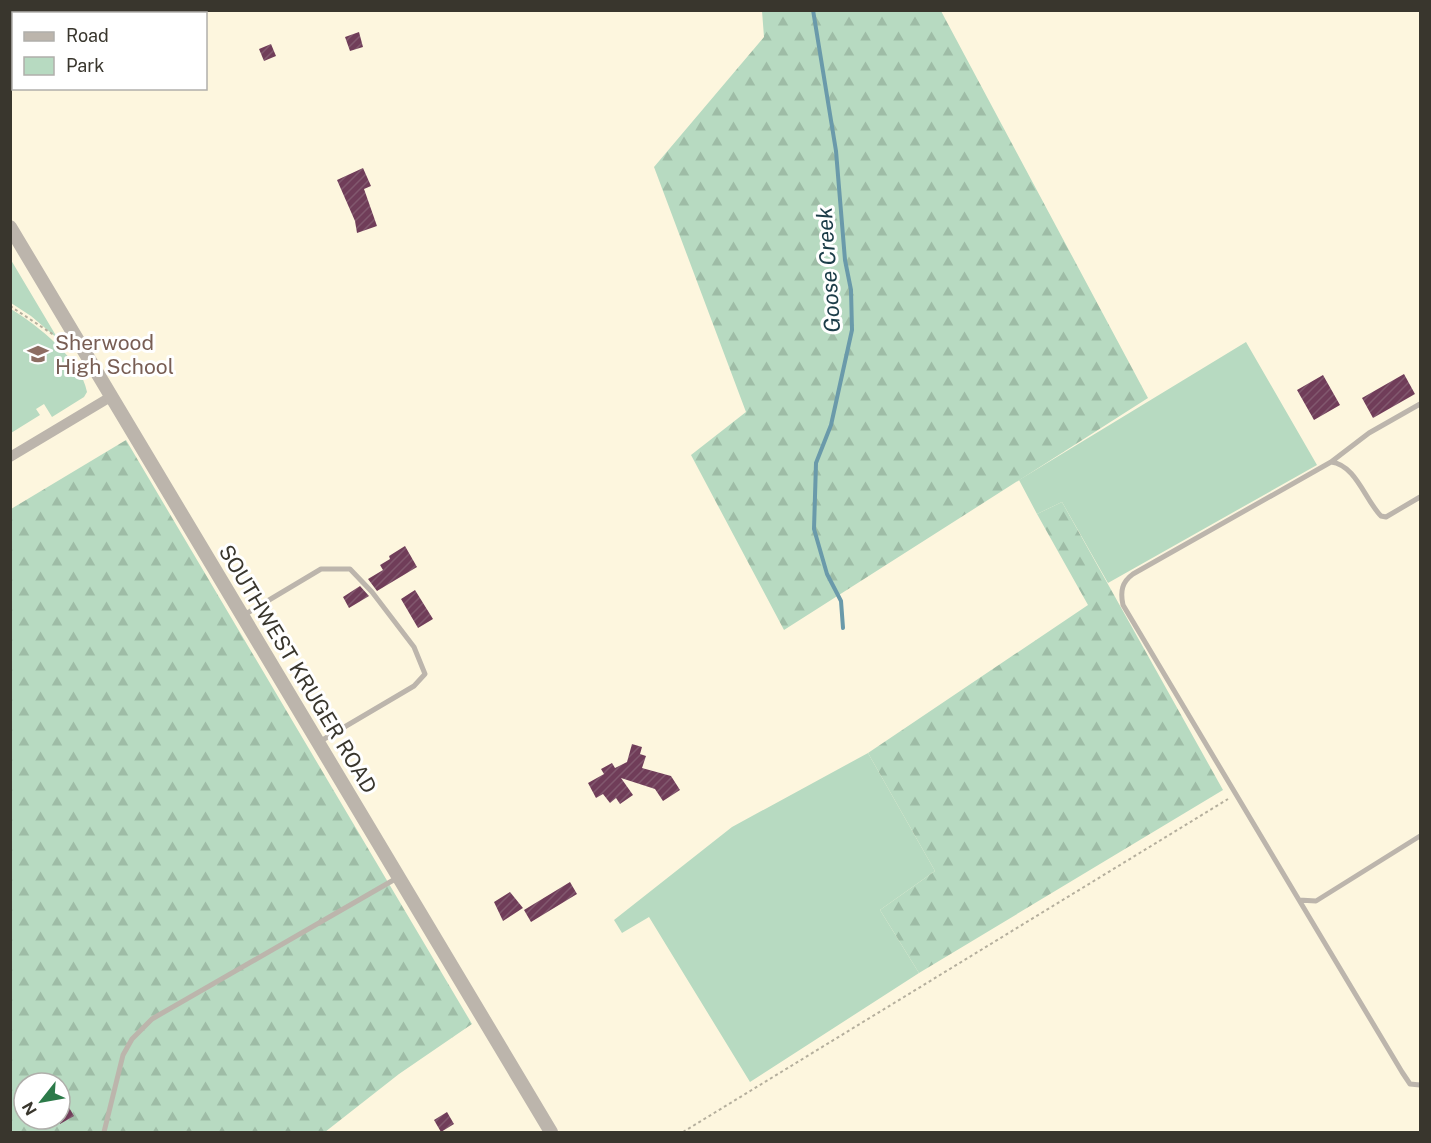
<svg xmlns="http://www.w3.org/2000/svg" width="1431" height="1143" font-family="'Public Sans',sans-serif">
<defs>
<pattern id="forest-firs" width="22" height="20" patternUnits="userSpaceOnUse" patternTransform="scale(1.5)"><rect width="22" height="20" fill="#b7dac1"/><path d="M5 1l3.5 6h-7zM16 11l3.5 6h-7z" fill="#9ebca6"/></pattern>
<pattern id="building-hatch" width="6" height="6" patternUnits="userSpaceOnUse" patternTransform="scale(1.5)"><rect width="6" height="6" fill="#703d59"/><path d="M-1 1l2-2M0 6l6-6M5 7l2-2" fill="none" stroke="#81586e"/></pattern>
</defs>
<rect width="100%" height="100%" fill="#fdf6de"/>
<path fill="#b7dac1" d="M10 260H11L58 339 31 316 11 303Z
M11 309C37 325 81 359 87 392L84 397 52 417 44 404 36 409 40 415 11 433Z
M1246 342 1317 465 1108 583 1062 502 1037 514 1019 480Z
M868 753 935 871 880 910 919 973 750 1082 649 917 622 933 614 920 732 827Z"/>
<path fill="url(#forest-firs)" fill-rule="evenodd" d="M762 11H941L1148 398 784 630 691 455 746 412 654 167 764 37Z
M126 440 472 1024 399 1074 325 1132H11V509ZM24 1083H60V1119H24Z
M1062 502 1223 790 919 973 880 910 935 871 868 753 1088 605 1037 514Z"/>
<g fill="none" stroke-linecap="round" stroke-linejoin="round">
<path stroke="#6a9aaa" stroke-width="4" d="M813 10 836 151 845 260 851 290 852 330 831 425 816 463 814 529 827 574 841 601 843 628"/>
</g>
<path fill="url(#building-hatch)" d="M359 32 363 47 350 51 345 37Z
M271 44 276 56 264 61 259 49Z
M363 168 371 186 364 189 377 226 357 233 355 221 337 180Z
M1404 374 1415 394 1373 418 1362 398Z
M1323 375 1340 405 1314 420 1297 390Z
M405 546 417 567 377 591 368 579 383 570 380 565 390 559 389 556Z
M360 586 369 596 349 608 343 597Z
M415 590 433 619 418 628 401 599Z
M632 744 642 747 640 754 646 756 642 768 671 776 680 790 663 801 655 789 621 778 633 795 620 804 616 798 610 803 603 794 596 798 588 783 604 774 601 769 612 763 615 768 627 762Z
M570 882 577 894 531 922 524 910Z
M510 892 523 908 503 921 494 902Z
M60 1092 74 1116 60 1124Z
M447 1112 454 1124 441 1132 434 1120Z"/>
<g fill="none" stroke-linecap="round" stroke-linejoin="round">
<path stroke="#b5af9d" stroke-width="2" stroke-dasharray="3 3" stroke-linecap="butt" d="M10 306 63 341
M683 1132 1228 799"/>
<path stroke="#bcb5ac" stroke-width="5" d="M1331 462 1369 433 1420 404
M1420 497 1386 517 1381 516C1365 500 1356 465 1331 462L1133 574C1122 582 1120 591 1123 605L1299 900 1316 901 1420 836
M244 615 321 569H350L372 592 414 647 425 674 414 686 319 742
M1299 900 1402 1072 1410 1084 1420 1085
M104 1132 123 1055 132 1039 152 1019 397 878"/>
<path stroke="#bcb5ac" stroke-width="10" d="M10 457 112 396"/>
<path stroke="#bcb5ac" stroke-width="14" d="M10 227 551 1132"/>
</g>
<defs>
<symbol id="school-bare" viewBox="-9 -9 18 18"><path d="M0-5L7-2L0 1L-7-2ZM-4 1L0 2.5L4 1V4Q0 6-4 4Z" fill="#8d6e63" stroke="#fff" stroke-width="2.5" paint-order="stroke"/></symbol>
</defs>
<g fill-rule="evenodd">
<use href="#school-bare" x="23" y="339" width="30" height="30"/>
</g>
<g text-anchor="middle" dominant-baseline="central" stroke-width="6" stroke-linejoin="round" paint-order="stroke">
<g font-size="21" fill="#785e54" stroke="#fff" text-anchor="start">
<text x="55" y="342">Sherwood<tspan x="55" dy="24">High School</tspan></text>
</g>
<g font-size="21" fill="#39362d" stroke="#fff">
<text transform="translate(298 669) rotate(59)">SOUTHWEST KRUGER ROAD</text>
</g>
<g font-size="22" font-style="italic" fill="#1b3c48" stroke="#fff">
<text transform="translate(828 270) rotate(-94)">Goose Creek</text>
</g>
</g>
<rect width="1431" height="1143" fill="none" stroke="#39362d" stroke-width="24"/>
<rect x="12" y="12" width="195" height="78" fill="#ffffff" stroke="#b0afab" stroke-width="1.5"/>
<rect x="24" y="32" width="30" height="9" fill="#bcb5ac" stroke="#b0afab" stroke-width="1.5"/>
<text x="66" y="42" font-size="18" fill="#39362d">Road</text>
<rect x="24" y="57" width="30" height="18" fill="#b7dac1" stroke="#b0afab" stroke-width="1.5"/>
<text x="66" y="72" font-size="18" fill="#39362d">Park</text>
<g transform="translate(42 1101) rotate(239)"><circle r="28" fill="#ffffff" stroke="#b0afab" stroke-width="1.5"/>
<path d="M0-4.5L10 22L0 15L-10 22Z" fill="#2c7a49"/>
<text y="-9" font-size="16" font-weight="bold" text-anchor="middle" fill="#39362d">N</text>
</g>
</svg>
